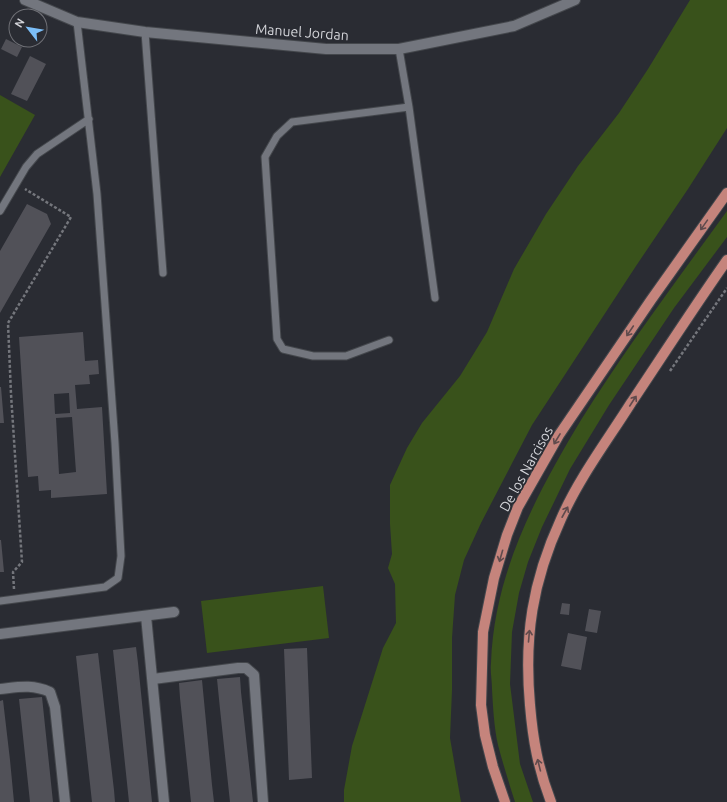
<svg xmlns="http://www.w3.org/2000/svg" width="727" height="802" font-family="Ubuntu,sans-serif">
<rect width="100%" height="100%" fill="#2a2c33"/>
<path fill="#39521b" d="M690 0H727V128L688 189 636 266 532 425 481 523 464 560 455 595 452 638V690L450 738 461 802H344V790L352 746 383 648 396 623 395 584 388 568 392 554 390 524V485L407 448 422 423 460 376 487 332 514 269 546 214 578 166 619 113 648 69Z
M0 95 35 115 0 177Z
M727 211V237L674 308 609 405 570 469 542 527 528 562 519 593 512 632 510 684 520 764 533 802H515C509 783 503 764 498 745 494 727 493 707 492 689 492 680 490 671 491 663 494 573 536 495 581 420 626 348 677 280 727 211Z
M323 586 329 638 207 653 201 601Z"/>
<path fill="#515158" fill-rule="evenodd" d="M6 39 22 47 17 57 1 49Z
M30 56 46 64 27 101 11 94Z
M27 204 47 214 51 224 0 313V251Z
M83 332 85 361 98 360 99 374 89 375 90 384 75 385 77 409 102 407 107 494 51 498V490L39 491 38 476 28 477 19 337ZM69 393 70 413 55 414 54 394ZM72 417 76 472 59 474 56 418Z
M0 387H1L4 423H0Z
M0 540H1L4 572H0Z
M562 603 570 604 569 615 560 614Z
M589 609 601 611 597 633 585 631Z
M568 633 587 637 581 670 561 666Z
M136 647 138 663 152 802H129L113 650Z
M307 648 312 778 289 780 284 649Z
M98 653 114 790 115 802H92L81 702 76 656Z
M240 677 241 692 253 802H230L220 709 217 679Z
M202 680 212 785 214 802H191L180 698 179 683Z
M42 697 53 802H30L19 699Z
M3 700 10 760 14 802H0V701Z"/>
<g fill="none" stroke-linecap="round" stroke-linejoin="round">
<defs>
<path id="service" d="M145 32 163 273
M399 49 409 107 435 298
M0 211 26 167 37 154 89 119
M389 340 346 356H313L283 349 277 339 265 157 277 136 292 122 409 107
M0 601 105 587 118 578 121 556 115 443 97 194 77 22"/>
<path id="minor" d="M25 0 77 22 145 32 326 49H399L514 26 575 0
M146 616 164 802
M0 634 174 612
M153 679 238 668H246L254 675 263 802
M0 689C19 687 32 684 50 692L55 707 65 802"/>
<path id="primary" d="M505 802 493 767 485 735 481 705 483 632 494 578 507 535 518 507 559 435 651 300 727 193
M551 802C538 768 533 741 530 705 524 637 532 582 561 519 579 478 607 441 631 403 663 355 694 307 727 260"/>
</defs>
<use href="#service" stroke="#44474c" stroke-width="9"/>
<use href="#minor" stroke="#44474c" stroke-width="12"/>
<use href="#primary" stroke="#44474c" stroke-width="12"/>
<path stroke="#74767c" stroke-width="2.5" stroke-dasharray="3 2" stroke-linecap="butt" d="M670 371 727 288
M14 589 13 572 22 562 11 394 8 323 71 217 25 189"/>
<use href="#service" stroke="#73767e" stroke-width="7"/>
<use href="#minor" stroke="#73767e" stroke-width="10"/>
<use href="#primary" stroke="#c5847c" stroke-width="10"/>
</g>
<defs><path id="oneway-shaft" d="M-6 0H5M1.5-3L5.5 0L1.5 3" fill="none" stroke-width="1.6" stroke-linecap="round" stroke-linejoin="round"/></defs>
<g stroke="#604b4d">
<use href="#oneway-shaft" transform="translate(704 225) rotate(125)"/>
<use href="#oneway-shaft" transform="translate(630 331) rotate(124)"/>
<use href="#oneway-shaft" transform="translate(633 401) rotate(-57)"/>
<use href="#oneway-shaft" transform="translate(557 439) rotate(121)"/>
<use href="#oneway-shaft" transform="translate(565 512) rotate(-61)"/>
<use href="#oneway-shaft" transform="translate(501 556) rotate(106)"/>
<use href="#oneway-shaft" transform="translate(529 636) rotate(-85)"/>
<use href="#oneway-shaft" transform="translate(539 765) rotate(-104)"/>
</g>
<g text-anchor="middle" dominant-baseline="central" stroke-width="3.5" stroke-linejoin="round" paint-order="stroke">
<g font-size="14" fill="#d3d4d9" stroke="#2a2c33">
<text transform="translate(302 32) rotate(4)">Manuel Jordan</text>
<text transform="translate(526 469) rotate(-61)">De los Narcisos</text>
</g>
</g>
<g transform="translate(28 28) rotate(301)"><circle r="19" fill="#2a2c33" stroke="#6e6f75"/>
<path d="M0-3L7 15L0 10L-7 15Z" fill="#7bbef8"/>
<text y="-6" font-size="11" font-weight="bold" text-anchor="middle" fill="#d3d4d9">N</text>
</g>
</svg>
